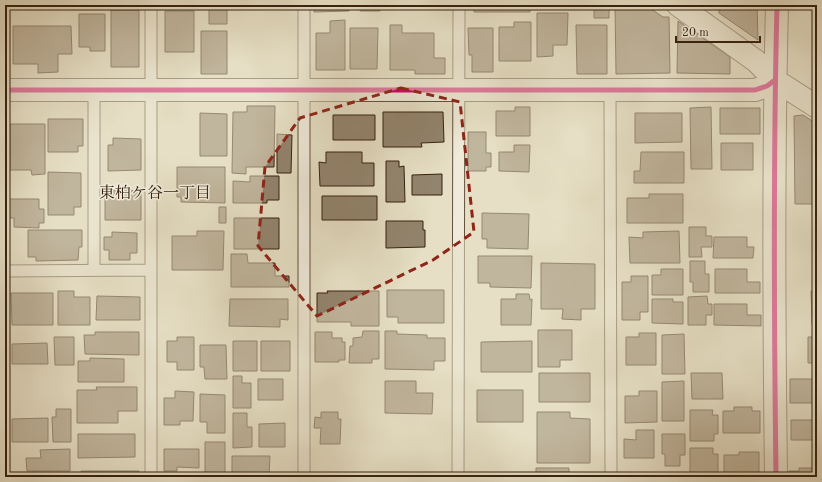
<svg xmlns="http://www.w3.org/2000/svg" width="822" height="482" font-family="'Old Standard TT','Noto Serif JP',serif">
<rect width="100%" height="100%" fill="#e6dfc5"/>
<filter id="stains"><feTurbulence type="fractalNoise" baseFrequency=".005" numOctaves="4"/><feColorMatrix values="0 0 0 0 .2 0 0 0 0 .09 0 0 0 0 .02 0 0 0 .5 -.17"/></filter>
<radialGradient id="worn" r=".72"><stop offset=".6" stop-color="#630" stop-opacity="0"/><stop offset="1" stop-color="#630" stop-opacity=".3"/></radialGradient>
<path fill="#92846e" stroke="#362110" d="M314 5H349V11L314 12Z
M360 5H380V11H360Z
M474 5H530V12H474Z
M594 5H609V18H594Z
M615 5H645L663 17H669L670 73 616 74Z
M719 5H757L758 40 719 13Z
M227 8V24H209V9Z
M111 10H139V67H111Z
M165 11H194V52H165Z
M537 13H568L567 45H553V56L537 57Z
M79 14H105V51H90V47H79Z
M345 20V70H316V33H330V21Z
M678 21 730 57V74L677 73Z
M514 22H531V61H499V27H514Z
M390 25H402V33H434V58H445V74H415V70H390Z
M576 25H607V74H577Z
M13 26H71L72 54H58V72L38 73V64H13Z
M350 28H378L377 69H350Z
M468 28H493V72H472V55H469Z
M201 31H227V74H201Z
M247 106H275L274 167H246V174L232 173 233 112H247Z
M515 107H530V136H496V111H515Z
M711 107 712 169H691L690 108Z
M720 108H760V134H720Z
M383 112H443L444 142 421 143 422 147H383Z
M200 113 227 114V156H200Z
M635 113H682V142L635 143Z
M333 115H375V140H333Z
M803 115 817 124V204H795L794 116Z
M48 119H83V146H78V152H48Z
M10 124H45V174L32 175 31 170H10Z
M468 132H486V153H491V167H486V171H468Z
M277 134 292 135 291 173H277Z
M113 138 141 139V170L108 171V145H113Z
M721 143H753V170H721Z
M514 145H530L529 172 499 171V152H514Z
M326 152H362V163H374V186H320L319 162 326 163Z
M641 152H684V183H634V171H640Z
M386 161H399V167L404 166 405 202H386Z
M177 167H225V203L181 202V197H177Z
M48 172 81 173V207H74V215H48Z
M442 174V195H412V175Z
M250 176H279V200H267V203H233V181L250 182Z
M105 190 141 191V220H105Z
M649 194H683V223H627V198H649Z
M322 196H377V220H322Z
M9 199H39V209H44V223H39V228L14 227V218H9Z
M219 207H226V223H219Z
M482 213 529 214 528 249 487 248V239H482Z
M234 218H279V249H234Z
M386 221H423V230H425V247L386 248Z
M689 227H706V236H712V247H701L702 257H689Z
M28 230H82V247H79L78 260 36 261V257H28Z
M197 231H224L223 270H172V236H197Z
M679 231 680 263H630L629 237 643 238V232Z
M112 232 137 233V253H130V260H109V250H104V237H112Z
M714 237H747V247H754L753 258H713Z
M231 254H247L248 263H275V276H289V287H231Z
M478 256H532L531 288 490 287V283H478Z
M690 261H705V274H709V292H693V282H690Z
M541 263 595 264V309H581V320L562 319 563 309H541Z
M661 269H683V295H652V275H661Z
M715 269H747V282H760V293H715Z
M631 276H648V312H640V320H622V282H631Z
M387 290H444V323H398V317H387Z
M58 291H74V297H90V325H58Z
M327 291H379V326H351V322H317V293H328Z
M811 291H817V324H812Z
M11 293H53V325H12Z
M516 294H529L530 300 532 299 531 325H501V299H516Z
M97 296 140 297V320H96Z
M707 296 708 304H712V315H706V325H688V297Z
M230 299H288V320L280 319V327L229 326Z
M652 299H673V302H683V324L652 323Z
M714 304H747V315H761V326L714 325Z
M538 330H572V360H560V367H538Z
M363 331H379V359H372V363H349L350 346H353V338L362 337Z
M385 331H397V334L427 335V338H445V361H434V370L385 369Z
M95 332H139V355L85 354 84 335H95Z
M315 332H332V338H342V342H345V360H339V362H315Z
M639 333H656V365H626V337H639Z
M684 334 685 374H662V335Z
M54 337H74V365H55Z
M177 337H194V370H177V362H167V341H177Z
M808 337H817V363H808Z
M233 341H257V371H233Z
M261 341H290V371H261Z
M532 341V372H481V342Z
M47 343 48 364H12V344Z
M200 345H226L227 379H205L204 367H200Z
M90 358 124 359V382H78V361H90Z
M539 373H590V402H539Z
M691 373H722L723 399H692Z
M233 376H242V383H251V408H233Z
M258 379H283V400H258Z
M790 379H817V403H790Z
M385 381H416V393H433L432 414 385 413Z
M684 381V421H662V382Z
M96 387H137V411H118V423H77V390H97Z
M477 390H523V422H477Z
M175 391 194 392 193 421H180V425H164V398H175Z
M639 391H657V422L625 423V396H639Z
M200 394 225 395V433H207V422H200Z
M734 407H752V411H760V433H723V411H734Z
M56 409H71V442H53L52 417H56Z
M690 410H713L712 415H718V434H714V441H690Z
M321 412H338V419H341L340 444H320L321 428H314L315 417 321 418Z
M537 412H570V418L590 419V463H537Z
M233 413H247V427H252V447L233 448Z
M48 418V442H12V419Z
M791 420H817V440H791Z
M285 423V447H259V424Z
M636 430H654V458H624V439L636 440Z
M78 434H135V457L78 458Z
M662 434H685V455H680V466H665V454H662Z
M205 442H225V477H205Z
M690 448H713V454H718V477H690Z
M70 449V471H27L26 458H41L40 450Z
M164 449H199V468L177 467V471H164Z
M739 452H759V477H724V455H739Z
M232 456H270L269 477H232Z
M536 468H569V477H536Z
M799 468H817V477H789V471H799Z
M81 471H139V477H81Z"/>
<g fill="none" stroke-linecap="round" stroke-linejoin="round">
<defs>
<path id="service" d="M610 90 611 477
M94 270V90
M5 271 151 270
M151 477V5
M304 477V5
M458 477 459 5"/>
<path id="minor" d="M678 5 756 61 775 80 817 107
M5 90H755L767 86 775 80
M776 477C774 320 773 162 777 5"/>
</defs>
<use href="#service" stroke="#62503d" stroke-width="13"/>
<use href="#minor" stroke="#62503d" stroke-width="24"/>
<use href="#service" stroke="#efead9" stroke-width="11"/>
<use href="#minor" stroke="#efead9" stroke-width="22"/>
<defs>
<path id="cycleway" d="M5 90H755L767 86 775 80
M776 477C774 320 773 162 777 5"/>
</defs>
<use href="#cycleway" stroke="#efead9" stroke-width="8"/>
<use href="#cycleway" stroke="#d6006c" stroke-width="5"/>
</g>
<path d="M0 0H822V482H0ZM401 88 460 102 474 232 433 260 317 316 258 246 265 167 300 118Z" fill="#e6dfc5" fill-opacity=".55" fill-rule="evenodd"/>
<path fill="none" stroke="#8f2418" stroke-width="3" stroke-dasharray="8 5" stroke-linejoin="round" d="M401 88 460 102 474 232 433 260 317 316 258 246 265 167 300 118Z"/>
<g text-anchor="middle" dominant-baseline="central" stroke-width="3" stroke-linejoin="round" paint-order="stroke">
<g font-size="16" fill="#362110" stroke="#efead9">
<text x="155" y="194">東柏ケ谷一丁目</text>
</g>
</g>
<rect width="822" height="482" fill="none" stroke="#e6dfc5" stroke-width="20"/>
<rect x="6" y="6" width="810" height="470" fill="none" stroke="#362110" stroke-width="2"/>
<rect x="10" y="10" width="802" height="462" fill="none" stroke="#362110"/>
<path d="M676 36v6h84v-6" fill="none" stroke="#362110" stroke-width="2"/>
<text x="682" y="36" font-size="12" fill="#362110" stroke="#efead9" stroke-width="3" paint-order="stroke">20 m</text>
<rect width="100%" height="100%" filter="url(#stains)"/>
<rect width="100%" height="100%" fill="url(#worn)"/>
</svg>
